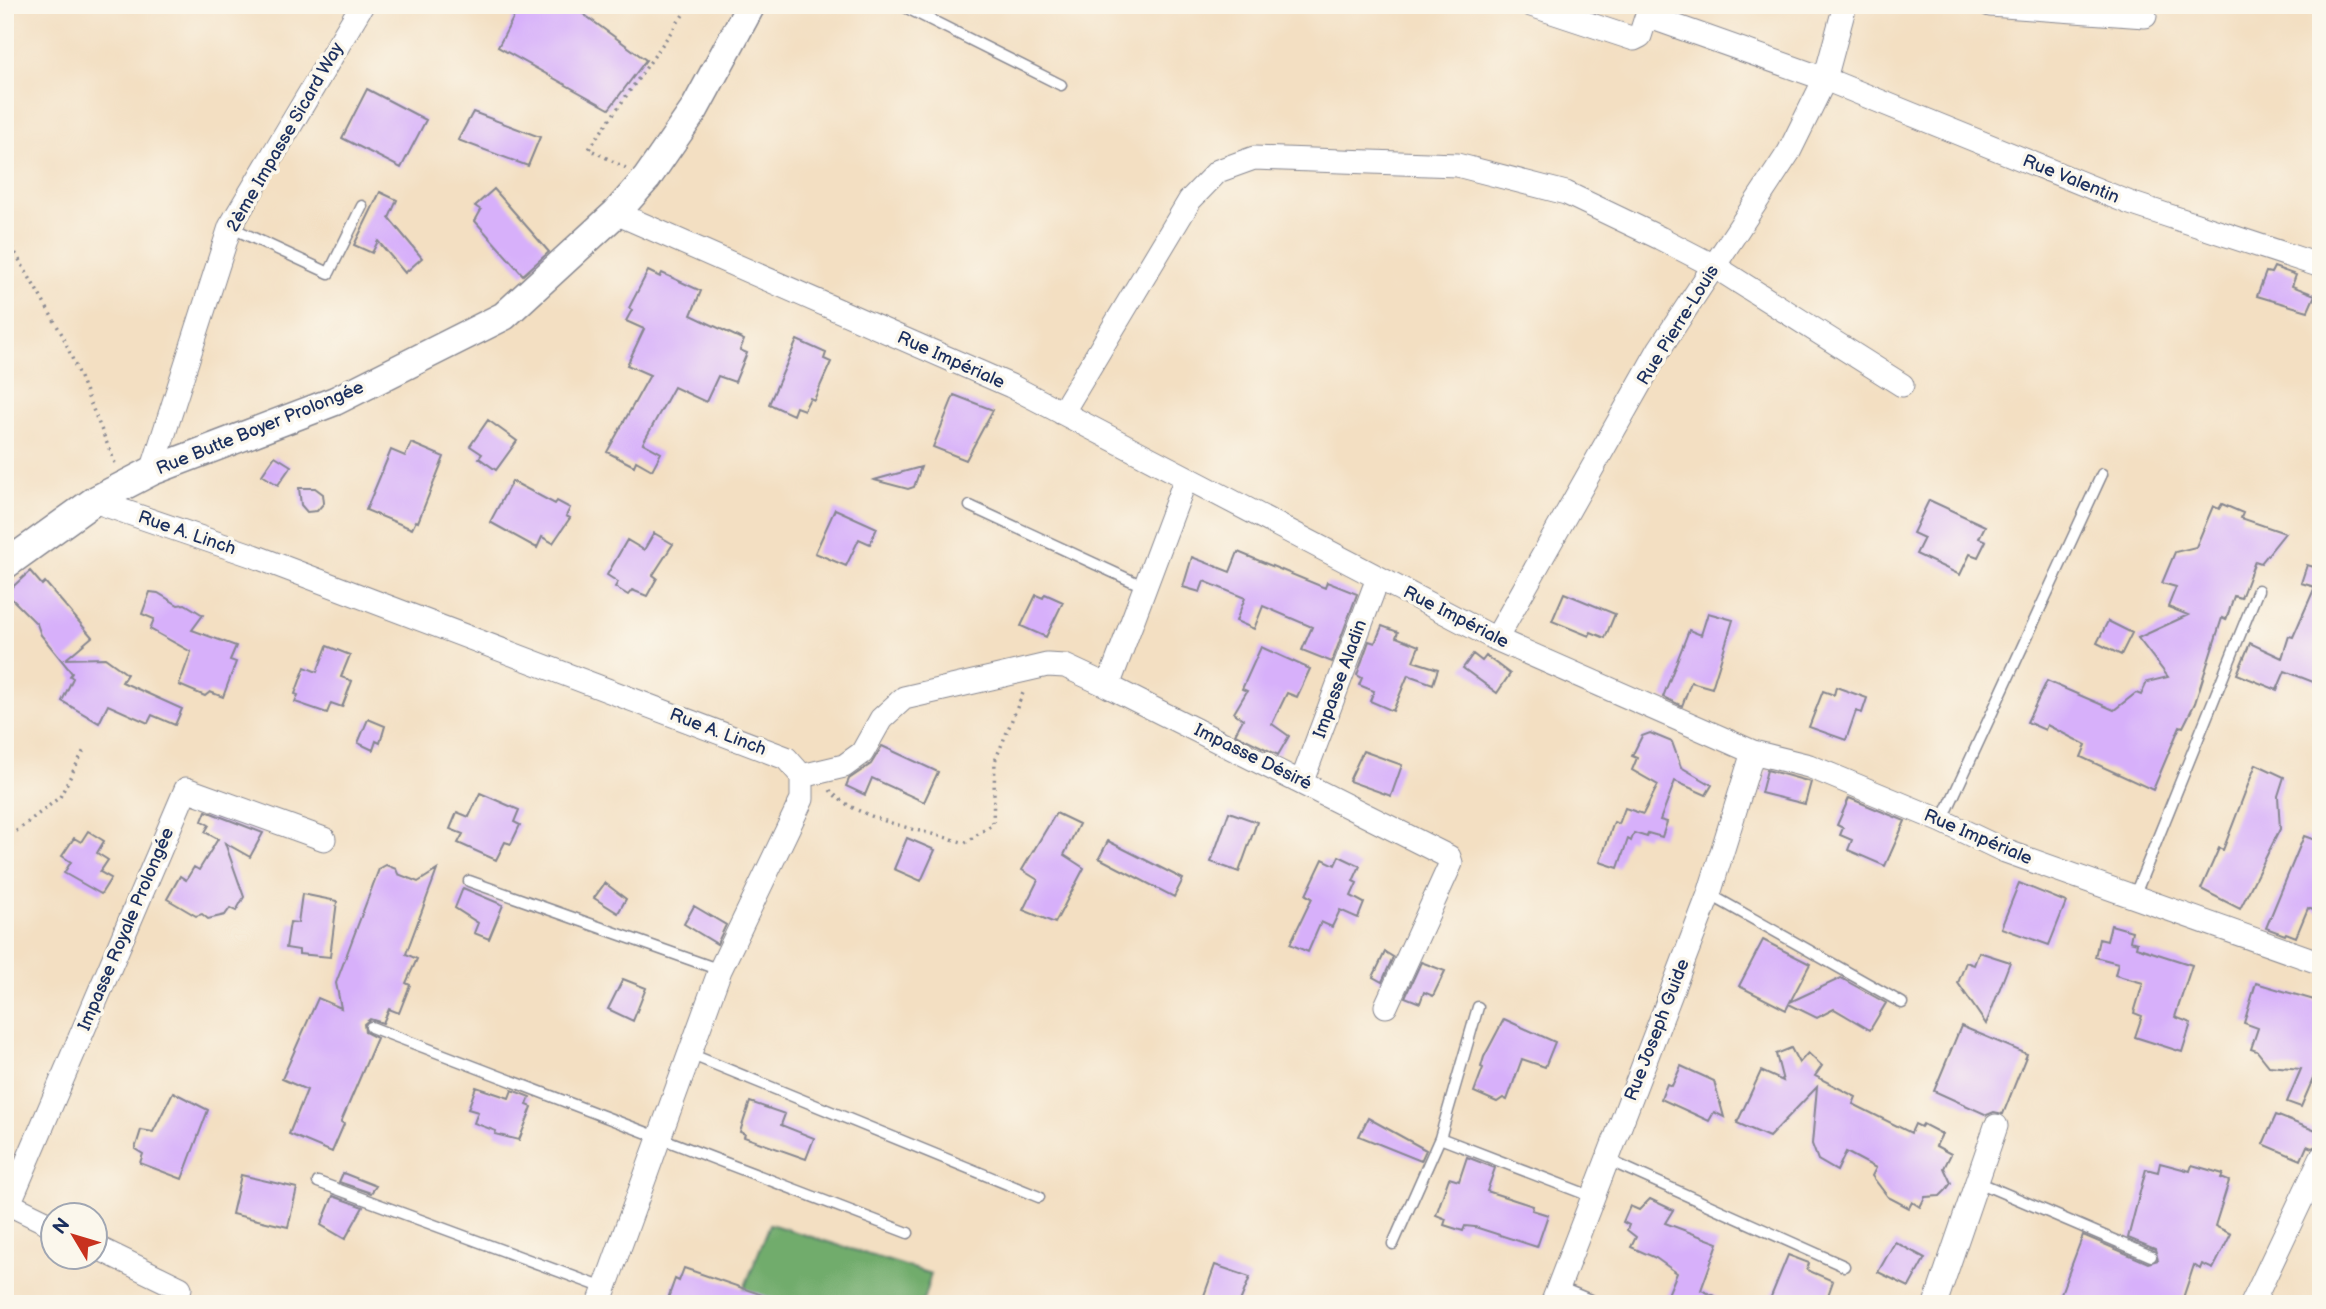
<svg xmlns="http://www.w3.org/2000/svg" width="2326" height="1309" font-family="'Balsamiq Sans',sans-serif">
<rect width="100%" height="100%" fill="#fbf7ec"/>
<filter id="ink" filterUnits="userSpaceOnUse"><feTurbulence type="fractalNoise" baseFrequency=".0143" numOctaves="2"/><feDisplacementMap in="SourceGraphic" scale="14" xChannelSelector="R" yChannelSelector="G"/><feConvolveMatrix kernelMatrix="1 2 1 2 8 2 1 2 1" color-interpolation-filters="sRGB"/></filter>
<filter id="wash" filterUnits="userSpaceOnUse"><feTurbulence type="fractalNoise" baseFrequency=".00686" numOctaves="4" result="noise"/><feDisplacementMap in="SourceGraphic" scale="28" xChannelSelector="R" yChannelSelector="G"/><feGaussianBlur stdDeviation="1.57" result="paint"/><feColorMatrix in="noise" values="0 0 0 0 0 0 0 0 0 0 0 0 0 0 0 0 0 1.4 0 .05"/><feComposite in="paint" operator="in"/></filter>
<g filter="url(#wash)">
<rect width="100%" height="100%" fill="#f3dfc2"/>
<path fill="#71ac6c" stroke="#466e65" stroke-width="2" d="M770 1224 931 1274 922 1304H738Z"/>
<g id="blocks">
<path fill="#d7b0fa" d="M520 5H571L646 60 609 109 498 47Z
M367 89 426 120 401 168 342 138Z
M473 112 540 137 528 166 458 140Z
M494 189 549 252 523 275 475 221 481 210 475 206Z
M380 192 397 200 389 218 422 258 405 273 378 241 372 253 354 245Z
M2274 267 2296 275 2292 286 2315 295 2308 311 2257 296 2266 272 2271 273Z
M648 271 660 277 662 273 701 291 691 315 744 340 740 350 747 353 735 382 718 376 706 402 674 387 643 443 661 453 652 470 636 461 634 466 607 452 650 375 627 365 644 329 626 321 632 310 629 308Z
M797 340 826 353 824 359 831 362 814 400 810 398 804 410 796 407 793 415 769 404Z
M954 395 993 410 966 460 933 447Z
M488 420 517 441 496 470 479 458 482 454 470 446Z
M411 443 444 457 418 522 416 521 412 529 366 510 391 450 405 456Z
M275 456 291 466 278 485 262 475Z
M921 467 914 487 908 489 874 480Z
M512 481 555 504 557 501 570 508 566 516 570 518 553 543 542 537 537 548 490 522Z
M299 488H315L323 494 324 503 317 511 307 512 301 505Z
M1929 500 1985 526 1979 538 1986 541 1978 557 1970 554 1960 575 1916 554 1924 538 1913 533Z
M2222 504 2243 513 2241 518 2285 533 2261 563 2255 561 2241 598 2234 596 2226 620 2222 618 2195 703 2183 727 2180 726 2153 790 2081 757 2086 745 2047 725 2045 730 2027 722 2047 681 2114 710 2136 693 2141 695 2147 682 2168 677 2138 638 2188 615 2168 607 2176 587 2162 583 2175 552 2196 547 2213 506 2219 509Z
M835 509 877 528 870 544 859 539 846 566 815 553Z
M654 533 673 544 653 575 657 578 647 596 632 590 628 595 615 587 618 582 607 575 627 540 644 550Z
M1238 552 1325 588 1327 582 1357 594 1332 662 1302 650 1312 627 1263 606 1254 629 1236 621 1245 598 1204 581 1200 592 1183 587 1192 557 1230 572Z
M2307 565 2321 569V685L2285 671 2277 690 2237 674 2250 643 2282 658 2289 636 2293 637 2315 587 2301 583Z
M30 571 42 585 45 582 92 637 66 659 105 658 127 674 122 682 182 709 175 725 152 715 148 723 108 705 99 723 62 701 73 678 70 676 72 673 41 635 37 624 6 593Z
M150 592 158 593 178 605 185 604 203 615 192 630 236 646 230 660 236 662 223 697 210 692 205 696 179 685 191 652 150 629 154 619 142 614Z
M1564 593 1615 614 1605 638 1591 632 1589 636 1552 621Z
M1045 594 1063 602 1046 637 1021 626 1036 595 1043 598Z
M1708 613 1733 620 1712 688 1691 682 1682 706 1663 697 1689 630 1701 635Z
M2108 621 2132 633 2121 655 2097 643Z
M1382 626 1398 632 1396 637 1419 646 1413 661 1438 669 1433 684 1408 675 1393 711 1370 701 1374 691 1359 685 1362 678 1357 675 1369 641 1375 643Z
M327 646 350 655 341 677 352 681 342 707 331 703 327 713 295 702 298 695 295 694 305 667 317 672Z
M1261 647 1310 669 1297 697 1287 693 1272 724 1289 736 1278 755 1235 734 1243 719 1234 713 1247 691 1242 689Z
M1473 654 1482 661 1486 656 1510 674 1497 693 1463 668Z
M1836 687 1867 698 1862 713 1856 711 1846 740 1809 727 1823 691 1834 695Z
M368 719 385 726 380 743 376 741 373 750 358 743Z
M1650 733 1672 742 1681 767 1712 785 1706 795 1675 781 1660 820 1667 822 1662 837 1648 833 1647 837 1634 833 1631 841 1628 839 1618 868 1600 862 1614 822 1619 824 1625 808 1643 814 1658 785 1632 770 1637 758 1632 756 1642 736Z
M882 746 938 772 924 802 872 778 865 795 846 786 849 779 871 764Z
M1363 751 1402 765 1391 796 1349 781Z
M2256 764 2284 777 2278 796 2280 829 2240 909 2201 889 2219 848 2223 850Z
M1767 770 1811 782 1805 804 1761 793Z
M480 793 519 810 514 822 520 825 511 844 505 842 496 860 458 843 463 834 450 829 457 812 469 817Z
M1849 798 1905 821 1885 866 1848 850 1852 840 1840 835 1843 828 1837 825Z
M206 811 263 833 250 857 225 843 244 897 236 911 230 908 225 915 208 919 202 914 196 916 167 899 180 876 186 880 194 867 199 870 218 839 205 832 209 825 202 821Z
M1229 812 1257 822 1239 872 1211 862Z
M1056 813 1079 824 1064 855 1084 868 1055 923 1023 910 1038 880 1022 870Z
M88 831 104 841 97 853 108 860 100 872 111 878 101 894 64 873 71 862 62 856 74 838 81 842Z
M2304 836 2321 842V913L2308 908 2296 937 2286 933 2285 935 2266 928Z
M907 838 935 850 921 881 894 869Z
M1108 841 1183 879 1174 897 1099 858Z
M1339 856 1360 866 1353 881 1357 883 1351 896 1364 903 1358 918 1340 910 1332 927 1321 922 1308 952 1290 944 1312 898 1306 895 1323 859 1335 865Z
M386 865 396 869 398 874 418 882 437 870 406 954 417 959 406 983 410 985 399 1013 389 1009 383 1023 370 1019 364 1024 365 1032 377 1038 341 1122 344 1124 332 1152 289 1134 307 1090 282 1079 318 998 341 1008 336 983 379 869Z
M605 883 626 899 618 913 594 898Z
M2019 883 2066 902 2049 945 2001 928Z
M463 888 503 905 489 939 474 933 478 923 455 908Z
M302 894 337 901 330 957 299 954V950L286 948 290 922 298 923Z
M694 906 726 925 717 944 684 924Z
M2111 925 2132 931 2130 941 2137 943 2136 947 2192 965 2175 1017 2191 1023 2182 1052 2135 1037 2142 1016 2134 1013 2143 983 2115 975 2118 963 2095 957 2099 939 2107 941Z
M1763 940 1810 964 1790 1002 1841 978 1886 1003 1870 1030 1834 1009 1817 1018 1789 1004 1786 1010 1739 986Z
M1385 952 1393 957 1382 982 1373 977Z
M1979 952 2010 962 1986 1024 1958 983 1966 962 1974 965Z
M1421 962 1445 971 1433 996 1424 992 1420 1003 1405 997Z
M623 979 646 988 633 1021 608 1009Z
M2256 983 2321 1002V1077L2315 1074 2301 1107 2287 1102 2301 1069 2269 1066 2257 1051 2251 1049 2258 1028 2244 1023Z
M1504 1019 1555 1042 1545 1067 1522 1059 1507 1100 1503 1098 1497 1102 1474 1092 1483 1068 1481 1067 1484 1057Z
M1961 1026 2027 1054 2003 1114 1994 1112 1987 1115 1934 1091Z
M1791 1048 1799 1063 1808 1053 1822 1066 1815 1076 1856 1097 1853 1104 1911 1133 1915 1124 1921 1127 1923 1124 1942 1134 1936 1146 1951 1154 1944 1168 1951 1183 1946 1190 1940 1196 1925 1197 1920 1207 1912 1202 1909 1208 1888 1197 1872 1176 1876 1168 1846 1152 1837 1171 1818 1160 1812 1144 1817 1087 1769 1137 1737 1123 1761 1071 1783 1081 1776 1054Z
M1681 1066 1714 1081 1724 1117 1714 1112 1709 1121 1661 1099 1667 1084 1672 1086Z
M476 1087 509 1098 512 1090 530 1097 527 1105 532 1107 519 1140 495 1134 496 1131 474 1123 478 1112 468 1109Z
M173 1092 208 1110 182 1179 140 1163 143 1154 135 1149 141 1130 153 1132Z
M750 1102 785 1114 781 1125 814 1138 806 1159 744 1137 745 1134 740 1132Z
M2276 1115 2321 1133V1144L2312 1148 2307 1146 2301 1160 2263 1144Z
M1368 1118 1426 1150 1421 1161 1359 1136Z
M1467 1157 1495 1168 1487 1191 1533 1206 1532 1210 1548 1215 1537 1247 1475 1227 1465 1226 1463 1231 1444 1225 1446 1219 1436 1215 1449 1178 1459 1181Z
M2160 1163 2190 1171 2192 1165 2223 1174 2221 1178 2229 1181 2215 1226 2231 1234 2213 1269 2202 1264 2200 1269 2194 1265 2181 1304H2057L2083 1235 2148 1263 2158 1260 2155 1249 2128 1238 2146 1169 2158 1172Z
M343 1173 376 1186 371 1193 339 1182Z
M241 1175 297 1188 288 1227 232 1214Z
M333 1196 363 1207 345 1239 321 1225Z
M1650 1199 1673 1210 1665 1223 1718 1243 1701 1290 1732 1304H1664L1677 1273 1656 1258 1631 1247 1636 1237 1627 1230 1629 1225 1623 1222 1630 1206 1639 1210Z
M1895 1242 1925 1258 1909 1287 1878 1272Z
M1788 1255 1809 1263 1807 1270 1833 1281 1825 1304H1768Z
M1215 1265 1250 1277 1239 1304H1201Z
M684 1268 780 1301V1304H666L675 1279 679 1281Z"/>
</g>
</g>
<g filter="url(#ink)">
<use href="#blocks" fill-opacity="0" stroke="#878790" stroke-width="2"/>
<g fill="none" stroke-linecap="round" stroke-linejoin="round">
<defs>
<path id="service" d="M901 5 1061 85
M230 227 329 273 362 206
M970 506 1145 587
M1942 821 2102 474
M469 881 720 970
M1709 894 1902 1003
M2134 897 2258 590
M371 1027 908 1233
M690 1054 1039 1197
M1440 1138 1593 1197
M1608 1160 1844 1266
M318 1182 604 1288
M1978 1182 2151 1256
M1393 1244 1440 1138 1478 1007
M1559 1287 1600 1304"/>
<path id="minor" d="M1531 5 1634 39 1640 36 1650 5
M1990 5 2145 16
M1647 16 1825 79 2130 203 2321 266
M616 213 1011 386 1496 639 1753 752 1809 766 1942 821 2005 851 2321 963
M1062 413 1190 200 1218 171 1254 158 1457 165 1566 193 1660 238 1714 266 1902 385
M152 471 230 227 362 5
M1186 478 1108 686 1449 857 1451 863 1386 1006
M94 501 254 556 786 758 802 776V799L720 970 599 1304
M1496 639 1660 348 1789 152 1825 79 1845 5
M802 776 844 766 862 753 881 719 904 698 1047 665 1065 666 1108 686
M1302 781 1378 578
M52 1225 9 1204 186 789 324 839
M94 1246 180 1288
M1552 1304 1709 894 1753 752
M1935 1304 1996 1126
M2252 1304 2321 1158"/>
<path id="tertiary" d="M5 565 94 501 152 471 335 401 504 316 616 213 647 178 694 110 751 5"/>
</defs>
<use href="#service" stroke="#878790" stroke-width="13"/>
<use href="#minor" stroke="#878790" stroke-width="25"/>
<use href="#tertiary" stroke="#878790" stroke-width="31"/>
<path stroke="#878790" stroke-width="3.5" stroke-dasharray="2 5" stroke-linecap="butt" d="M626 168 589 149 690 5
M5 235 63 336 115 463
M830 790C854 820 927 831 965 843L993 824 995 761 1023 693
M5 840 60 797 85 748"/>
<use href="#service" stroke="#fff" stroke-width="10"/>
<use href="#minor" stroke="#fff" stroke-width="23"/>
<use href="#tertiary" stroke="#fff" stroke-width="28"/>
</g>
</g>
<g text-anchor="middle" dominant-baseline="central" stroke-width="7" stroke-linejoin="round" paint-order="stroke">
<g font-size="18" fill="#1b2f5e" stroke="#fbf7ec">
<text transform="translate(285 137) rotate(-60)">2ème Impasse Sicard Way</text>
<text transform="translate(2071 179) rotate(22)">Rue Valentin</text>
<text transform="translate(1678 325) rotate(-58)">Rue Pierre-Louis</text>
<text transform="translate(951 360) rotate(24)">Rue Impériale</text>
<text transform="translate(260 428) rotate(-22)">Rue Butte Boyer Prolongée</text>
<text transform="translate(187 533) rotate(19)">Rue A. Linch</text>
<text transform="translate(1456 617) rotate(27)">Rue Impériale</text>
<text transform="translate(1340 679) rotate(-70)">Impasse Aladin</text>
<text transform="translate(718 732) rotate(21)">Rue A. Linch</text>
<text transform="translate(1253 757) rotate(26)">Impasse Désiré</text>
<text transform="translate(1978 837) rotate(23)">Rue Impériale</text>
<text transform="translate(126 929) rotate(-67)">Impasse Royale Prolongée</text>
<text transform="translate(1657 1030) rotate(-69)">Rue Joseph Guide</text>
</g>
</g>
<rect width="2326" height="1309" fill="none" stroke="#fbf7ec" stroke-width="28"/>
<g transform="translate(74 1236) rotate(308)"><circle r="33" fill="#fbf7ec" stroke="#a1a7b3" stroke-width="2"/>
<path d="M0-5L12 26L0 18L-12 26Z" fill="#c8321e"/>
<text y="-10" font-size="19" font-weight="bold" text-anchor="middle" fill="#1b2f5e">N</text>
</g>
</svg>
